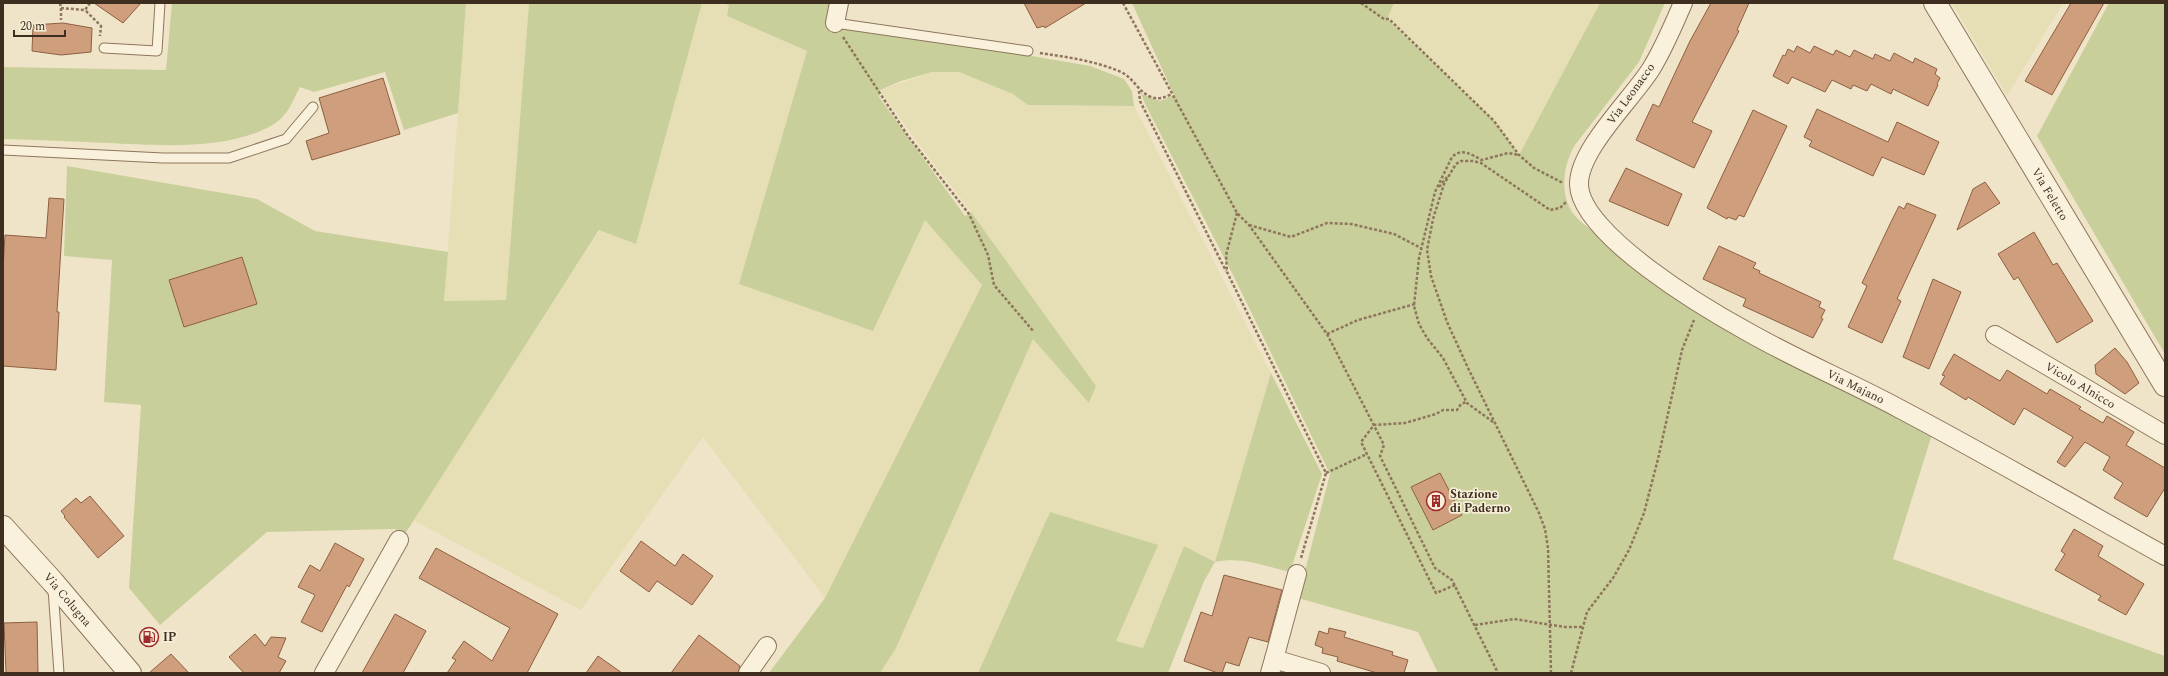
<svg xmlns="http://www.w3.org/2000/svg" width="2168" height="676" font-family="Spectral,serif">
<rect width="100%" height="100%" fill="#f0e4c8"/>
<path fill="#e6deb5" d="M466 3H529L506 300 444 301Z
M702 3 729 5 727 16 807 51 739 284 873 331 925 219 982 285 825 598 703 437 581 610 413 520 600 230 636 243Z
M1394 3H1600L1519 155 1494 121 1387 19Z
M1952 3H2063L2007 96Z
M933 72H959L1013 94 1028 105 1134 106 1271 373 1215 562 1184 546 1143 648 1116 641 1050 512 978 673H880L896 648 1033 339 1089 403 1096 386 971 212 912 135 880 90Z"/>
<path fill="#c9cf9b" d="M172 3H466L458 113 404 130 385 72 314 92 300 87C293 100 289 113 277 122 233 152 158 145 107 143 72 141 38 140 3 139V67L166 70Z
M529 3H702L636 244 599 230 405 534 395 529 267 532 160 625 129 588 141 405 104 402 112 260 64 256 67 166 257 199 315 231 448 252 444 301 506 300Z
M720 3H833L834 28 1026 55 1090 66 1124 79 1132 91 1134 106 1028 105 1013 94 959 72H932L901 81 880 90 879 97 965 216 971 212 1096 386 1089 403 1033 339 896 648 880 673H769L825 598 982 285 925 220 873 331 739 284 807 51 727 16 729 5Z
M1132 3H1394L1387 19 1494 121 1519 155 1600 3H1665L1639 62 1575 145C1562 166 1558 201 1579 220 1590 230 1604 239 1616 248L1934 428 1893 559 2165 656V673H1438L1418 632 1298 598 1330 474 1233 275 1146 106 1141 94 1160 101 1174 95Z
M2109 3H2165V354L2037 136Z
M1271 373 1322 474 1290 572C1265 566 1241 556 1215 562L1204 581 1168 673H978L1050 512 1158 545 1116 641 1143 648 1184 546 1215 562Z"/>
<path fill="#cf9f7d" stroke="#8d5f41" d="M94 3H141L123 23Z
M1024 3H1086L1045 28 1044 26 1037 28Z
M1711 3H1749L1737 30 1739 31 1692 122 1712 131 1694 168 1636 140 1653 104 1659 107 1690 41Z
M2071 3H2104L2052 95 2025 81Z
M63 23 92 28 91 52 61 55 32 51 33 25Z
M1797 46 1810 53 1814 46 1833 55 1836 50 1850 57 1854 50 1873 59 1875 54 1890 61 1894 53 1913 63 1915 58 1937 69 1935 74 1940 78 1937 84 1938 85 1928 106 1893 89 1891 94 1871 84 1867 91 1853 85 1851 89 1832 80 1825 92 1792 77 1788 84 1773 76 1783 55 1785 56 1788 49 1794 52Z
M383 78 400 134 312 160 306 141 329 133 319 98Z
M1817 109 1888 142 1897 122 1939 142 1924 175 1882 157 1873 176 1809 146 1812 141 1804 137Z
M1753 110 1787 126 1744 217 1739 215 1736 220 1728 217 1727 219 1707 208Z
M1626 168 1682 194 1668 226 1609 201Z
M1985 182 2000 203 1957 230 1973 189Z
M49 198 64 199 57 312H59L56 370 3 366V268L5 235 46 238Z
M1907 203 1936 215 1897 299 1901 301 1882 343 1848 327 1867 286 1862 283 1890 224 1899 206 1904 209Z
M2034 232 2053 265 2057 263 2093 321 2057 343 2018 277 2014 280 1998 254Z
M1719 246 1756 263 1753 268 1760 271 1759 273 1821 302 1819 307 1825 310 1821 318 1823 319 1813 338 1743 306 1746 299 1703 279Z
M242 257 257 304 184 327 169 280Z
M1933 279 1961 292 1929 369 1903 357Z
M2115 348 2127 362 2139 383 2125 394 2096 374 2095 365Z
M1954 354 2000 381 2007 370 2047 394 2050 389 2081 407 2079 409 2103 423 2107 416 2134 432 2126 445 2165 468V488L2147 517 2114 498 2123 483 2103 470 2110 457 2085 442 2065 467 2057 462 2073 437 2024 408 2014 425 1968 397 1966 400 1940 384 1945 376 1942 375Z
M1440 473 1462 515 1433 530 1411 487Z
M90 496 124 536 98 558 64 517 65 516 61 511 76 498 81 503Z
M2074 529 2103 546 2098 556 2144 584 2126 615 2098 600 2101 596 2055 570 2065 554 2061 551Z
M641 541 675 566 683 554 713 576 692 605 657 581 649 592 620 571Z
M335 543 364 559 349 587 347 585 322 632 301 622 315 595 298 587 310 565 320 571Z
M436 548 558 614 527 673H447L456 660 452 658 464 641 492 661 510 628 419 578Z
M1224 575 1282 590 1268 642 1249 637 1239 666 1226 662 1222 673H1218L1184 661 1201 612 1212 616Z
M395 614 426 631 403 673H362Z
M37 622 38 673H6L4 623Z
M1329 628 1346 632 1344 637 1393 652 1392 655 1408 660 1404 673H1377L1337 661 1338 657 1322 653 1323 648 1315 645 1319 631 1328 634Z
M255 634 265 646 271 637 286 638 278 657 286 661 279 673H244L229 657Z
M699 635 740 666 738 673H671Z
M171 654 189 673H149Z
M598 656 622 673H586Z"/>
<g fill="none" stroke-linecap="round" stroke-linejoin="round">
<defs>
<path id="service" d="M835 23 1028 51
M104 48 157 51 160 3
M3 150 163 158H229L286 139 313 107
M53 589 59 673"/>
<g id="minor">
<path id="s1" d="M1683 3C1673 26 1664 48 1651 69 1632 99 1578 150 1579 185 1581 235 1706 309 1748 332 1797 360 1850 382 1900 409 1989 456 2077 507 2165 556"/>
<path d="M835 23 839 3"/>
<path id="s2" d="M1995 335 2165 435"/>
<path d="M1274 659 1297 574"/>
<path d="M324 673 399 540"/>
<path d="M748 673 767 646"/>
<path d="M1270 673 1274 659 1321 673"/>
</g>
<g id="tertiary">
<path id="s3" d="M1935 3 2165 385"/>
<path id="s4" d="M3 527 53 582 130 673"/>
</g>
</defs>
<use href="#service" stroke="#8d765c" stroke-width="11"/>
<use href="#minor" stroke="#8d765c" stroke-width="20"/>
<use href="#tertiary" stroke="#8d765c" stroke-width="24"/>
<path stroke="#8d765c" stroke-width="2.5" stroke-dasharray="3 2" stroke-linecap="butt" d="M60 3 61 8 85 10
M90 3 85 10 101 26 100 36
M1123 3 1237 213 1249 225 1327 334 1384 445 1380 456 1435 568 1452 580 1498 673
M1361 3 1384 19H1389L1494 121 1519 155 1534 168 1563 183
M61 8V20
M843 37 908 136 969 214 988 255 994 285 1034 332
M1040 53C1067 57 1096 61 1121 72 1134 78 1138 92 1151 97 1159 100 1165 97 1172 94
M1139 91 1140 101 1226 271
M1439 187 1447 177
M1237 213 1226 255 1227 272 1326 473 1301 558
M1249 225 1291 237 1327 223 1351 224 1394 234 1421 248
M1327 334 1358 320 1415 304
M1493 422 1467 403 1443 358 1427 338 1419 324 1414 306 1419 258 1435 192 1452 157C1463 147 1471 155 1482 160L1508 153 1519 155
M1326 473 1367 454
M1455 585 1436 593 1361 442 1374 425 1405 423 1436 414 1443 410H1457L1461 404 1466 402
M1475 625 1514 619 1565 627H1583
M1551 673 1548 548 1545 529 1539 513 1468 368 1447 322 1431 276 1427 250 1433 219 1444 184 1456 164 1461 161H1473L1481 163 1550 210 1560 208 1566 202
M1571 673 1587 612 1613 578 1629 550 1644 513 1658 459 1682 350 1694 320"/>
<use href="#service" stroke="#faf1dc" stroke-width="9"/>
<use href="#minor" stroke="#faf1dc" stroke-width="18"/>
<use href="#tertiary" stroke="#faf1dc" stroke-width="22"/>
</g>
<defs>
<symbol id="building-ring" viewBox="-11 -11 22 22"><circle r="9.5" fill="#f7eed8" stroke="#9e2a2b" stroke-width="1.5"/><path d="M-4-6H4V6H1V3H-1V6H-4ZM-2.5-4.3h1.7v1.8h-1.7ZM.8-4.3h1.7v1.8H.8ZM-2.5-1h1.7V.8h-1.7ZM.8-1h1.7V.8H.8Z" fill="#9e2a2b"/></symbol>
<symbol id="fuel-ring" viewBox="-11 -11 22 22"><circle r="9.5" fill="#f7eed8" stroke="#9e2a2b" stroke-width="1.5"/><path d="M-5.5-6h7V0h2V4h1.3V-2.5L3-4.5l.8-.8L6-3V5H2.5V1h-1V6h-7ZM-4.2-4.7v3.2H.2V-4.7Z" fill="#9e2a2b"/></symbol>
</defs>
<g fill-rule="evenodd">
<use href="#building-ring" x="1425" y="490" width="22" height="22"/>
<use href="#fuel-ring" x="138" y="626" width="22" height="22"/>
</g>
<g text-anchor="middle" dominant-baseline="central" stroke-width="3.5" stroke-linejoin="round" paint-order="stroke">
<g font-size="12" fill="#3d2e20" stroke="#f7eed8">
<text transform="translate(1631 94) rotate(-54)">Via Leonacco</text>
<text stroke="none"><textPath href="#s3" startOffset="223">Via Feletto</textPath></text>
<text stroke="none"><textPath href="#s2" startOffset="99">Vicolo Alnicco</textPath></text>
<text stroke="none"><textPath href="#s1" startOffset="562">Via Majano</textPath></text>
<text stroke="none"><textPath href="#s4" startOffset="97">Via Colugna</textPath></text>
</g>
<g font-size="12" font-weight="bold" fill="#3d2e20" stroke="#f7eed8" text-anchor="start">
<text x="1450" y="494">Stazione<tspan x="1450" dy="14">di Paderno</tspan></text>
<text x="163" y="637">IP</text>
</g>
</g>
<rect width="2168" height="676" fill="none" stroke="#3d2e20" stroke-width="8"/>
<path d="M14 30v6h51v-6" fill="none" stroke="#3d2e20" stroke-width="2"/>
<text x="20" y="30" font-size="12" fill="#3d2e20" stroke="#f7eed8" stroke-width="3" paint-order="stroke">20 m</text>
</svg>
